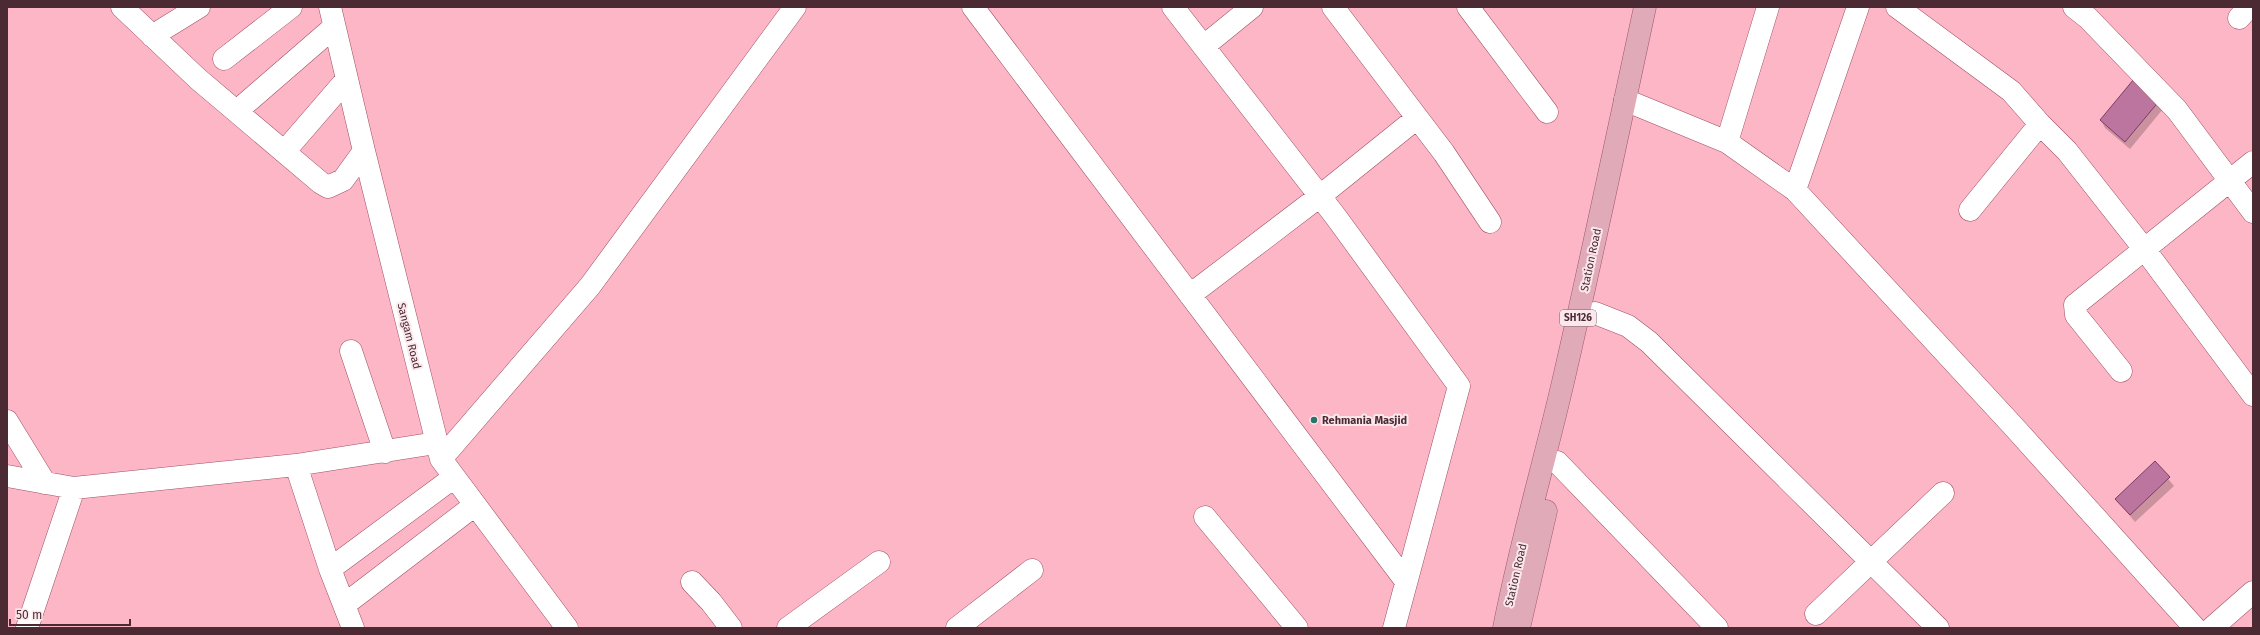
<svg xmlns="http://www.w3.org/2000/svg" width="2260" height="635" font-family="'Fira Sans',sans-serif">
<rect width="100%" height="100%" fill="#fdb6c6"/>
<path fill="#0003" d="M2134 80 2163 109 2130 149 2105 128 2101 120Z
M2155 463 2174 486 2135 522 2116 499Z"/>
<path fill="#bc759f" stroke="#7d3c65" d="M2134 79 2160 100 2125 142 2100 120Z
M2155 461 2170 477 2130 515 2115 499Z"/>
<g fill="none" stroke-linecap="round" stroke-linejoin="round">
<defs>
<path id="minor" d="M122 7 198 79 321 183 328 187 343 180 364 151
M330 7 364 151 441 459 567 628
M973 7 1405 580
M1173 7 1336 217 1459 386 1394 628
M1333 7 1444 153 1490 222
M1468 7 1547 112
M1897 7 2011 91 2040 124 2067 151 2145 250 2253 395
M2074 7 2088 18 2177 110 2253 212
M2239 18 2249 7
M152 36 199 7
M1204 46 1252 7
M224 59 291 7
M1625 100 1727 142 1795 190 2014 427 2195 628
M237 111 334 27
M1727 142 1768 7
M284 152 347 79
M1795 190 1858 7
M1970 210 2040 124
M1190 295 1320 196 1417 118
M1595 313 1628 326 1649 342 1938 628
M351 351 385 452
M2121 371 2076 315 2075 305 2253 162
M7 421 45 483
M441 459 590 286 795 7
M1557 462 1717 628
M296 465 330 569 353 628
M7 476 74 488 296 465 436 443
M1205 517 1297 628
M330 569 453 478
M692 582 711 602 731 628
M344 605 475 505
M1816 614 1943 493
M27 628 74 488
M788 628 879 562
M957 628 1032 570
M2212 628 2253 592"/>
<path id="major" d="M1504 628C1520 545 1544 464 1563 382 1592 257 1618 132 1645 7
M1519 628 1546 511"/>
</defs>
<use href="#minor" stroke="#9f5166" stroke-width="23"/>
<use href="#major" stroke="#9f586b" stroke-width="23"/>
<use href="#minor" stroke="#fff" stroke-width="22"/>
<use href="#major" stroke="#e0aab8" stroke-width="22"/>
</g>
<circle fill="#2c736a" stroke="#fbe8ec" stroke-width="1.5" cx="1314" cy="420" r="4"/>
<g text-anchor="middle" dominant-baseline="central" stroke-width="4" stroke-linejoin="round" paint-order="stroke">
<rect fill="#fbe8ec" stroke="#80636a" stroke-width="1" x="1560" y="310" width="36" height="16" rx="3"/>
<g font-size="10" font-weight="bold" fill="#4c2a33">
<text x="1578" y="318">SH126</text>
</g>
<g font-size="11" fill="#4c2a33" stroke="#fbe8ec">
<text transform="translate(1591 260) rotate(-78)">Station Road</text>
<text transform="translate(409 336) rotate(76)">Sangam Road</text>
<text transform="translate(1516 575) rotate(-77)">Station Road</text>
</g>
<g font-size="11" font-weight="bold" fill="#4c2a33" stroke="#fbe8ec" text-anchor="start">
<text x="1322" y="420">Rehmania Masjid</text>
</g>
</g>
<rect width="2260" height="635" fill="none" stroke="#4c2a33" stroke-width="16"/>
<path d="M10 619v6h120v-6" fill="none" stroke="#4c2a33" stroke-width="2"/>
<text x="16" y="619" font-size="12" fill="#4c2a33" stroke="#fbe8ec" stroke-width="3" paint-order="stroke">50 m</text>
</svg>
